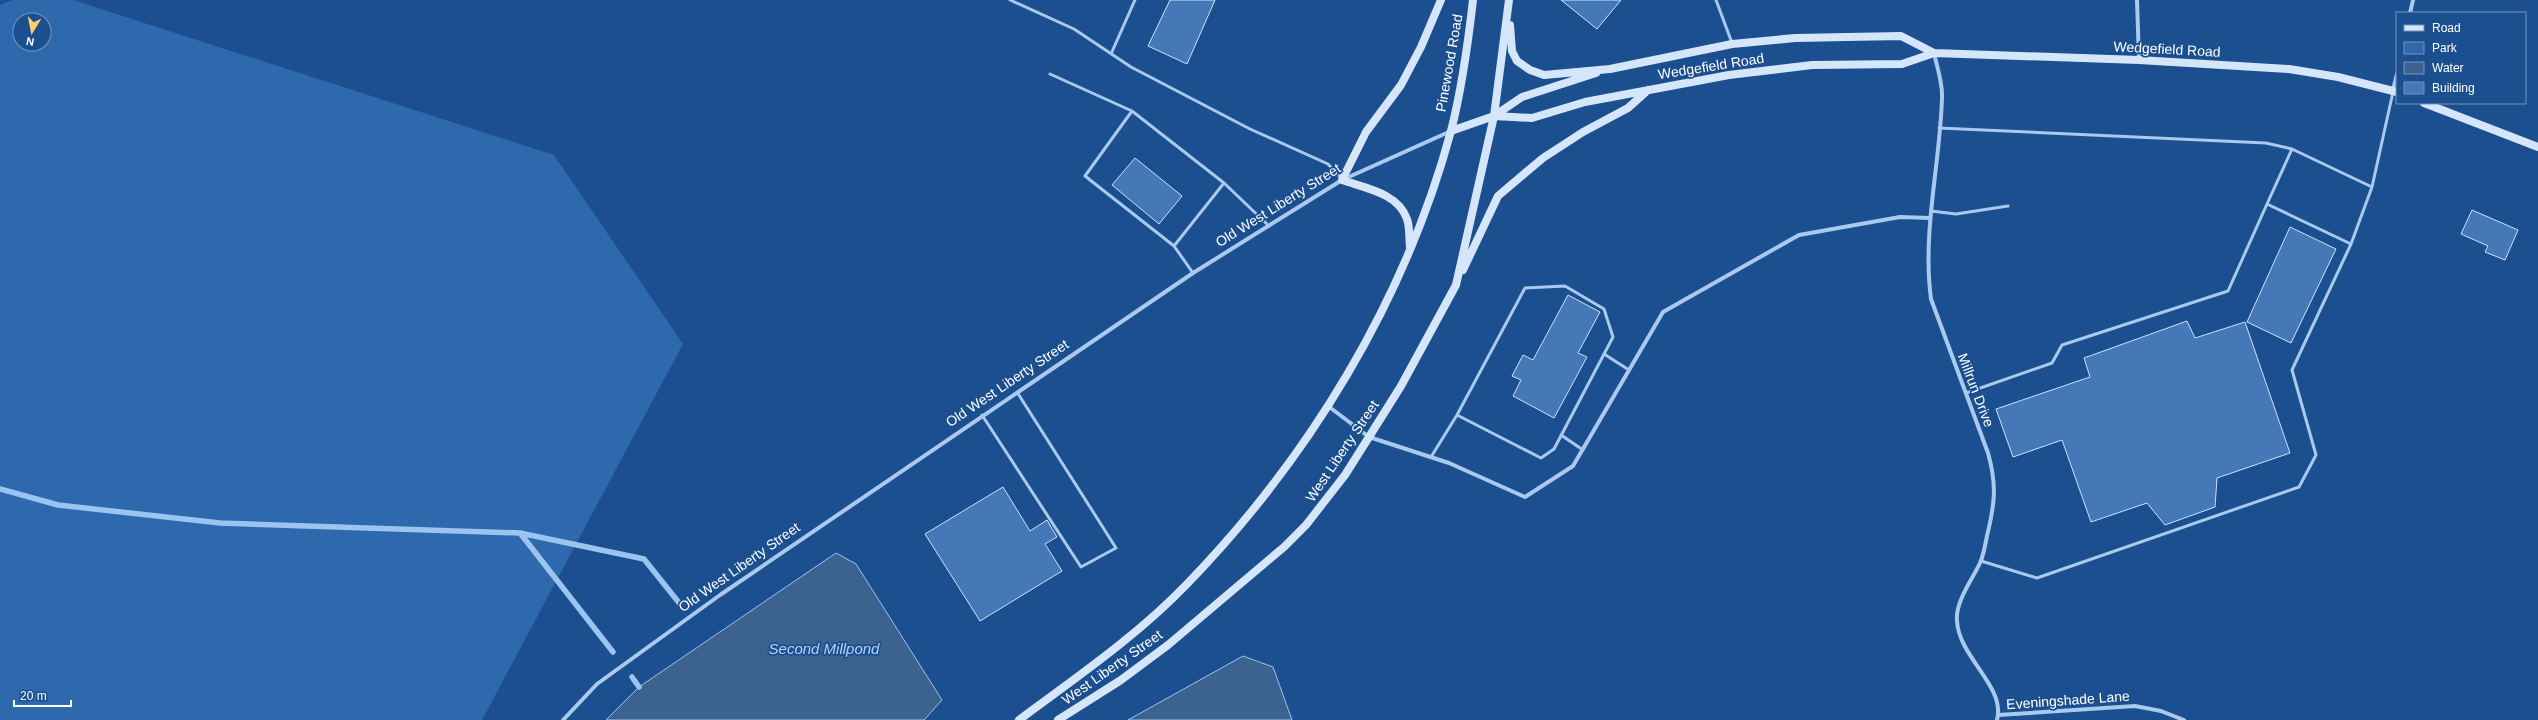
<svg xmlns="http://www.w3.org/2000/svg" width="2538" height="720" font-family="Arial,sans-serif">
<rect width="100%" height="100%" fill="#1b4f8f"/>
<path fill="#2e69ad" fill-rule="evenodd" d="M13 0H73L554 155 683 344 482 720H0V5ZM20 20H44V44H20Z"/>
<path fill="#3c6290" stroke="#9cc4f0" d="M836 553 856 564 942 700 924 720H606L639 687Z
M1243 656 1273 667 1292 720H1128Z"/>
<g fill="none" stroke-linecap="round" stroke-linejoin="round">
<path stroke="#9cc4f0" stroke-width="5.5" d="M0 489 58 505 220 523 520 533 644 559 680 604
M520 533 613 652
M632 677 639 687"/>
</g>
<path fill="#4478b7" stroke="#cfe3fa" d="M1170 0H1215L1187 64 1148 46Z
M1561 0H1621L1597 29Z
M1135 158 1182 196 1159 224 1112 185Z
M2472 210 2518 230 2505 260 2485 252 2488 246 2461 234Z
M2290 227 2336 249 2291 343 2247 322Z
M1568 295 1600 312 1578 353 1587 357 1554 418 1513 396 1521 380 1512 376 1523 355 1533 360Z
M2187 321 2195 338 2245 322 2290 453 2217 478 2215 507 2165 525 2147 503 2091 522 2062 440 2013 457 1996 409 2090 377 2084 358Z
M1003 487 1030 531 1047 520 1057 537 1045 544 1062 571 980 621 925 534Z"/>
<g fill="none" stroke-linecap="round" stroke-linejoin="round">
<path stroke="#a9c9ee" stroke-width="3" d="M1010 0 1074 29 1131 67 1250 129 1328 164 1341 178
M1716 0 1732 43
M1111 54 1135 0
M1050 74 1132 111
M1939 128 2266 143 2292 149 2372 187 2393 92
M2292 149 2267 204 2351 244 2372 187
M1224 183 1174 246 1085 176 1132 111 1224 183 1269 226
M1931 211 1956 214 2008 206
M1174 246 1193 273
M1604 354 1629 370
M1966 393 2052 363 2062 345 2228 291 2267 204
M982 415 1081 567 1116 548 1017 392
M1561 435 1583 450
M1431 457 1457 415 1541 458 1554 449 1613 337 1604 309 1565 286 1525 288 1457 415
M1981 561 2037 578 2299 487 2316 455 2292 370 2351 244"/>
<path stroke="#a9c9ee" stroke-width="4" d="M2137 0 2139 60
M2410 13 2413 0
M1934 53C1937 67 1943 84 1942 98 1940 165 1922 232 1931 299L1988 453C1997 485 1995 503 1987 536 1985 545 1984 554 1980 563 1972 580 1955 602 1957 621 1959 658 2006 686 1997 720
M2393 90 2397 74
M1328 406 1369 437 1449 463 1525 497 1573 466 1663 312 1799 235 1900 217 1930 218
M1998 715 2135 706 2161 711 2184 720
M563 720 597 684 720 595 1193 273 1342 180 1451 131"/>
<path stroke="#d6e6fa" stroke-width="8" d="M1510 25 1512 51 1517 61 1530 70 1544 75 1610 69 1732 44 1795 38 1901 36 1934 53
M2424 103 2538 147
M1494 116 1532 118 1585 102 1729 75 1812 65 1902 64 1934 53 2139 60 2289 69 2338 77 2397 92
M1451 131 1494 116 1522 97 1596 73
M1410 247C1409 239 1410 227 1407 219 1398 193 1365 188 1342 180L1366 132 1401 85 1421 47 1441 0
M1463 270 1498 196 1543 158 1583 132 1628 108 1648 90
M1019 720C1077 677 1137 636 1187 584 1309 458 1405 301 1451 131 1462 88 1468 44 1473 0
M1058 720 1121 680 1168 645 1284 547 1306 525 1345 475 1369 437 1401 386 1456 285 1494 116 1509 0"/>
</g>
<g text-anchor="middle" dominant-baseline="central" stroke-width="3.5" stroke-linejoin="round" paint-order="stroke">
<g font-size="14" fill="#fff" stroke="#1b4f8f">
<text transform="translate(2167 49) rotate(3)">Wedgefield Road</text>
<text transform="translate(1449 63) rotate(-80)">Pinewood Road</text>
<text transform="translate(1711 66) rotate(-9)">Wedgefield Road</text>
<text transform="translate(1278 205) rotate(-32)">Old West Liberty Street</text>
<text transform="translate(1007 383) rotate(-34)">Old West Liberty Street</text>
<text transform="translate(1976 390) rotate(69)">Millrun Drive</text>
<text transform="translate(1342 451) rotate(-56)">West Liberty Street</text>
<text transform="translate(739 567) rotate(-35)">Old West Liberty Street</text>
<text transform="translate(1112 667) rotate(-35)">West Liberty Street</text>
<text transform="translate(2068 700) rotate(-4)">Eveningshade Lane</text>
</g>
<g font-size="15" font-style="italic" fill="#b5d3f5" stroke="#1b4f8f">
<text x="824" y="648">Second Millpond</text>
</g>
</g>
<rect x="2396" y="12" width="130" height="92" fill="#1b4f8f" stroke="#7695bc"/>
<rect x="2404" y="25" width="20" height="6" fill="#d6e6fa" stroke="#7695bc"/>
<text x="2432" y="32" font-size="12" fill="#ffffff">Road</text>
<rect x="2404" y="42" width="20" height="12" fill="#2e69ad" stroke="#7695bc"/>
<text x="2432" y="52" font-size="12" fill="#ffffff">Park</text>
<rect x="2404" y="62" width="20" height="12" fill="#3c6290" stroke="#7695bc"/>
<text x="2432" y="72" font-size="12" fill="#ffffff">Water</text>
<rect x="2404" y="82" width="20" height="12" fill="#4478b7" stroke="#7695bc"/>
<text x="2432" y="92" font-size="12" fill="#ffffff">Building</text>
<g transform="translate(32 32) rotate(190)"><circle r="19" fill="#1b4f8f" stroke="#7695bc"/>
<path d="M0-3L7 15L0 10L-7 15Z" fill="#ffd166"/>
<text y="-6" font-size="11" font-weight="bold" text-anchor="middle" fill="#ffffff">N</text>
</g>
<path d="M14 700v6h57v-6" fill="none" stroke="#ffffff" stroke-width="2"/>
<text x="20" y="700" font-size="12" fill="#ffffff" stroke="#1b4f8f" stroke-width="3" paint-order="stroke">20 m</text>
</svg>
